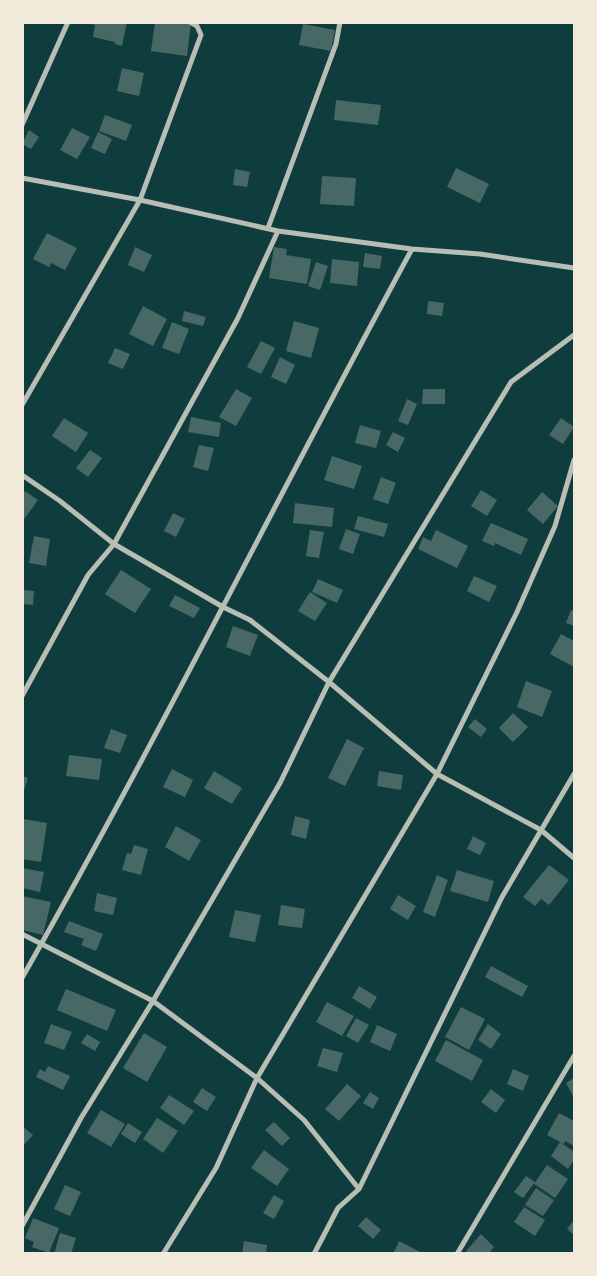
<svg xmlns="http://www.w3.org/2000/svg" width="597" height="1276" font-family="'Libre Baskerville',serif">
<rect width="100%" height="100%" fill="#0f3d3e"/>
<path fill="#486865" d="M91 22H127L122 46 115 44V42L93 37 95 25 90 24Z
M155 22 191 24 187 56 151 51Z
M303 24 335 30 331 51 299 45Z
M122 68 144 73 139 96 117 91Z
M336 100 381 105 378 125 334 120Z
M105 115 132 125 126 141 99 131Z
M72 128 90 137 77 159 60 150Z
M29 130 39 137 31 149 22 144Z
M98 132 112 139 105 154 91 148Z
M456 168 489 184 480 203 447 187Z
M235 169 250 172 247 187 233 185Z
M322 176 356 178 354 206 320 204Z
M47 233 77 248 65 270 51 263 49 267 33 259Z
M135 247 152 255 144 272 128 265Z
M274 247 287 249 286 255 311 259 307 284 269 278Z
M365 253 382 256 380 269 363 267Z
M332 259 359 262 357 286 330 283Z
M316 262 328 266 320 290 308 286Z
M428 301 444 303 442 316 427 314Z
M143 306 167 319 153 346 129 334Z
M184 311 206 317 203 326 182 321Z
M294 321 319 328 311 358 286 351Z
M172 322 189 329 179 354 162 348Z
M261 341 275 348 261 374 247 367Z
M115 348 130 354 123 369 108 363Z
M280 357 295 365 286 384 271 377Z
M236 389 252 398 236 426 219 417Z
M423 389H445V404H422Z
M407 399 417 404 408 425 398 421Z
M191 417 221 423 219 437 188 432Z
M64 418 88 433 76 452 52 436Z
M561 418 574 427 563 444 549 435Z
M360 425 381 431 376 448 355 443Z
M393 432 405 438 398 452 386 445Z
M199 445 214 448 208 471 193 467Z
M90 450 102 458 88 477 76 468Z
M332 456 362 466 354 489 324 480Z
M381 477 396 483 388 504 373 499Z
M481 490 497 500 487 516 471 506Z
M25 491 38 500 22 522V495Z
M542 492 558 506 543 524 527 510Z
M295 503 334 508 332 527 293 523Z
M173 513 185 519 176 537 164 531Z
M358 516 388 524 384 537 354 529Z
M491 523 528 539 521 555 495 543 494 546 482 541Z
M346 529 360 534 353 554 339 549Z
M310 530 324 532 319 558 306 556Z
M436 530 468 546 457 568 418 549 423 537 431 541Z
M34 536 50 539 46 566 29 563Z
M121 570 151 589 135 613 105 594Z
M474 576 497 586 489 602 467 591Z
M318 579 343 590 337 603 312 592Z
M22 590 34 591 33 605 22 604Z
M310 592 327 603 315 621 298 611Z
M175 595 200 608 194 618 169 606Z
M571 610 574 611V626L566 623Z
M233 626 258 635 250 656 226 647Z
M561 634 574 641V667L550 654Z
M526 681 552 691 542 717 517 707Z
M513 713 528 727 513 742 499 728Z
M475 719 487 729 481 737 468 727Z
M111 729 127 735 120 753 104 748Z
M347 739 364 748 345 786 328 778Z
M69 755 102 759 99 780 66 776Z
M172 769 193 780 185 797 163 787Z
M214 771 242 788 232 804 204 788Z
M379 771 403 775 401 790 377 786Z
M22 776 28 778 23 793H22Z
M295 816 310 820 306 839 291 835Z
M24 819 47 823 41 862 22 859Z
M176 826 201 840 189 861 165 847Z
M473 836 486 843 480 855 467 849Z
M134 845 148 849 141 875 122 870 127 853 131 854Z
M549 865 569 880 549 905 541 899 535 906 523 897Z
M22 868 44 872 40 892 22 888Z
M457 870 494 881 488 902 450 891Z
M437 875 448 880 435 917 423 912Z
M97 893 117 898 113 915 94 911Z
M398 895 416 906 408 920 390 909Z
M22 896 51 902 43 935 22 930Z
M281 905 305 909 302 928 278 925Z
M235 910 261 915 255 942 229 937Z
M69 921 103 934 96 951 81 945 84 939 64 932Z
M491 966 528 986 522 997 485 977Z
M359 986 377 997 370 1009 352 998Z
M66 989 116 1010 107 1031 57 1010Z
M327 1002 354 1016 342 1036 316 1022Z
M461 1007 485 1019 469 1050 445 1037Z
M356 1018 369 1025 358 1043 346 1036Z
M51 1024 72 1032 64 1050 44 1043Z
M488 1024 501 1034 491 1049 478 1040Z
M377 1025 397 1034 390 1051 370 1042Z
M144 1033 167 1047 147 1082 123 1068Z
M87 1034 100 1042 95 1051 81 1043Z
M446 1040 483 1060 472 1081 435 1061Z
M323 1048 343 1053 337 1072 317 1066Z
M48 1066 70 1076 63 1090 36 1077 40 1069 45 1072Z
M513 1069 529 1076 523 1091 507 1084Z
M574 1078V1098L566 1083Z
M347 1084 361 1096 339 1121 325 1109Z
M202 1088 216 1097 207 1111 193 1102Z
M491 1089 505 1100 496 1113 481 1102Z
M370 1092 379 1098 373 1109 363 1103Z
M169 1095 194 1111 184 1125 160 1108Z
M101 1110 125 1124 111 1147 87 1133Z
M559 1113 574 1121V1146L565 1141 564 1144 547 1135Z
M157 1118 178 1131 163 1153 143 1139Z
M274 1122 290 1138 282 1146 265 1130Z
M128 1123 142 1132 135 1143 121 1134Z
M22 1126 33 1135 22 1147Z
M560 1142 574 1152V1160L568 1169 551 1156Z
M264 1150 289 1169 277 1186 251 1168Z
M547 1165 568 1179 555 1198 534 1184Z
M526 1176 535 1182 523 1198 514 1192Z
M65 1185 81 1192 70 1216 54 1209Z
M536 1188 554 1200 543 1216 525 1205Z
M274 1195 284 1201 274 1219 263 1213Z
M524 1207 545 1220 535 1236 514 1222Z
M366 1217 381 1230 373 1239 358 1226Z
M33 1218 59 1228 49 1253 32 1247 34 1242 25 1238Z
M574 1220V1235L567 1229Z
M60 1233 76 1238 71 1254H54Z
M481 1234 494 1247 488 1254H469L466 1251Z
M244 1241 267 1245 266 1254H242Z
M399 1241 424 1254H393Z"/>
<g fill="none" stroke-linecap="round" stroke-linejoin="round">
<path stroke="#b8beb3" stroke-width="5" d="M22 125 68 22
M22 178 140 200 278 231 412 249 480 254 574 268
M268 228 336 44 340 22
M22 405 140 200 201 35 197 26 190 22
M22 475 60 501 114 544 223 607 250 620 329 682 437 774 541 830 574 858
M22 696 88 575 114 544 238 318 278 231
M22 934 153 1001 257 1078 304 1120 359 1189
M22 978C158 739 280 492 412 249
M22 1226 81 1118 153 1001 280 783 329 682 511 382 574 335
M163 1254 216 1168 257 1078 437 774 517 612 555 526 574 460
M314 1254 338 1208 359 1189 502 897 574 774
M457 1254 574 1056"/>
</g>
<rect width="597" height="1276" fill="none" stroke="#f1e9da" stroke-width="48"/>
</svg>
